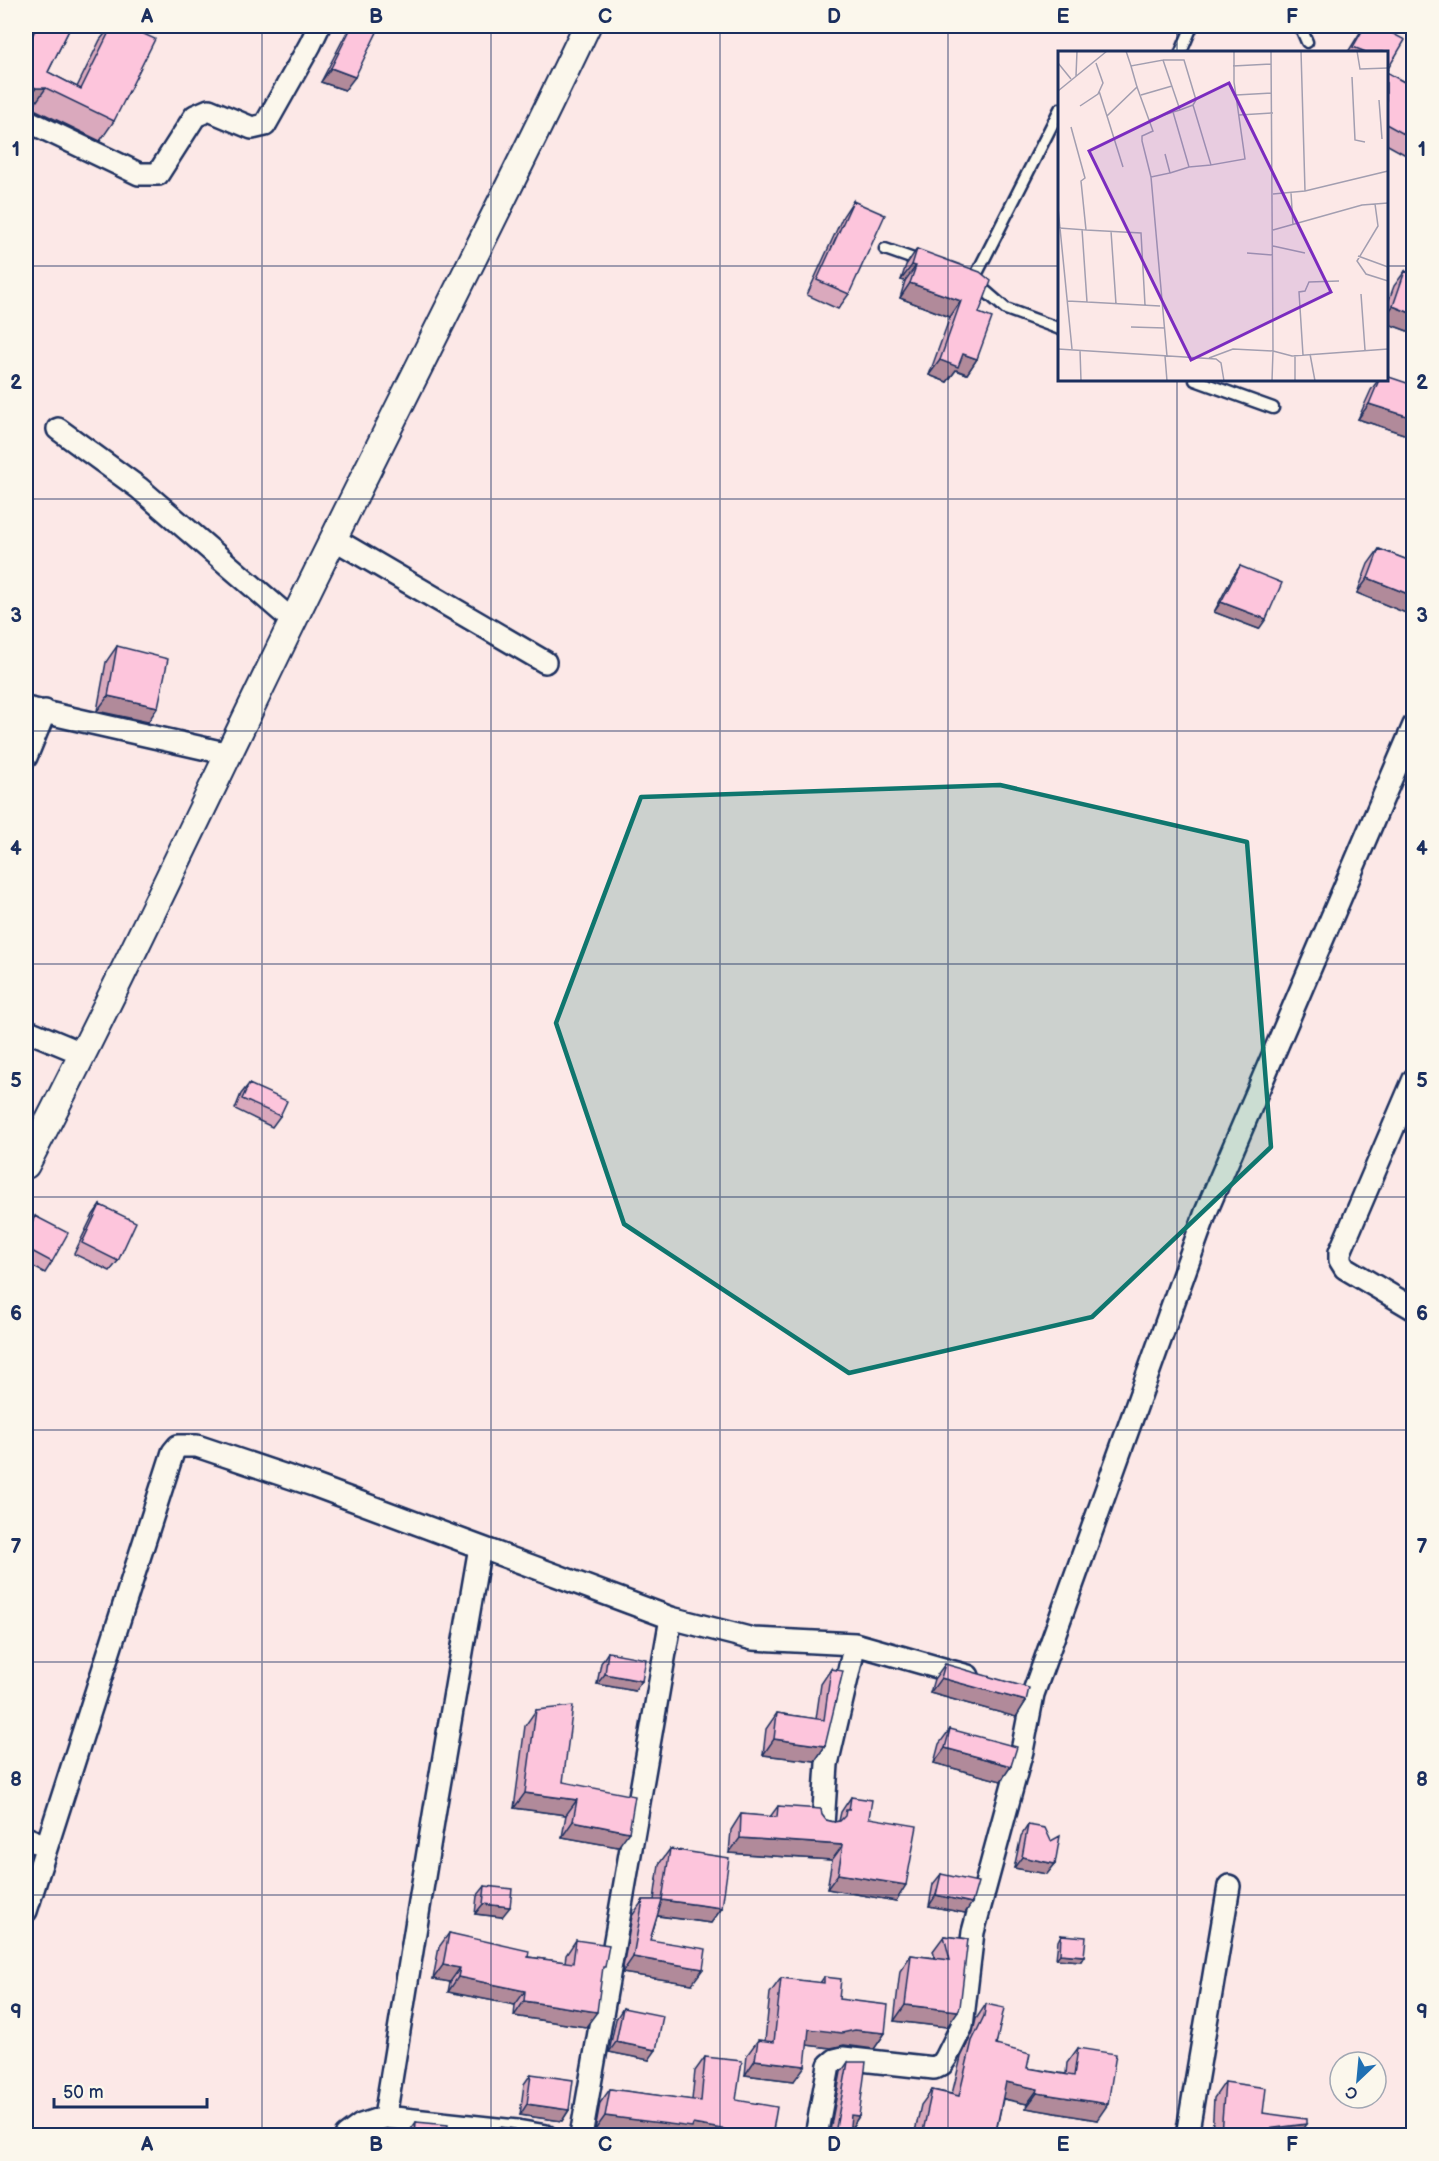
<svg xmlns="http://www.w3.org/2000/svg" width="1439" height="2161" font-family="'Balsamiq Sans',sans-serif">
<rect width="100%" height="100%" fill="#fce8e7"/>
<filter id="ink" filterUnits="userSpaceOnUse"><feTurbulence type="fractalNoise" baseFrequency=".0167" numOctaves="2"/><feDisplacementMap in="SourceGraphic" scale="12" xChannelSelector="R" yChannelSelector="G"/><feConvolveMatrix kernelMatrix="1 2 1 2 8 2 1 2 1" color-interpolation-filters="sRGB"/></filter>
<g filter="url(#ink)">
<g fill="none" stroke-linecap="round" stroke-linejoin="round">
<defs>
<path id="service" d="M1300 26 1307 42
M1181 52 1192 26
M885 249 922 262
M971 280 973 281 1060 109
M976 283 1006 309 1060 329
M1195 380 1273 408"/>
<path id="minor" d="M26 120 139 174H158L195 116 209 110 252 128 265 125 310 45 319 26
M58 429 139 488 293 621
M334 539 545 662
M26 708 229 754
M26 757 45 711
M26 1030 84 1054
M1414 1079 1340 1252V1260L1345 1268 1414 1309
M480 1547 671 1618 581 2136
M671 1618 753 1639 855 1644
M823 1825 827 1764 855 1644 968 1676
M26 1838 46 1846
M26 1911 173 1452 178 1446H197L313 1485 480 1547 435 1809 385 2117 517 2131 516 2136
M517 2131 546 2136
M346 2136 361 2125 385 2117
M816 2136 829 2065 835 2060 843 2058 934 2068 942 2064 946 2058 962 2026 973 1932 1022 1751 1033 1694 1206 1212 1414 725
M1187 2136 1229 1886"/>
<path id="tertiary" d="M26 1165C119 986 204 803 293 621 390 422 492 225 587 26"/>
</defs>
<use href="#service" stroke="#1b2f5e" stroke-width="15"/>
<use href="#minor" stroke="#1b2f5e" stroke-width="26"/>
<use href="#tertiary" stroke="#1b2f5e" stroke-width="30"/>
<use href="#service" stroke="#fbf7ec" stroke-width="10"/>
<use href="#minor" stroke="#fbf7ec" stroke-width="21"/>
<use href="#tertiary" stroke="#fbf7ec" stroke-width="26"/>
</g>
<path fill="#daa9bd" stroke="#1b2f5e" stroke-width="1.5" d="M33 26H71L48 72 77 87 100 40 111 26H126L114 121 100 141 32 108H26V41Z
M350 26H380L345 90 321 82Z
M399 26H413L410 30Z
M1364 26H1378L1386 52H1348Z
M1386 72 1413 87V159L1386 144Z
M853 201 849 294 838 309 807 295 843 216Z
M917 249 979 313 977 359 967 374 956 370 947 382 929 375 950 317 900 298 905 281 901 280 906 265Z
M1405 271 1413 333 1386 323V308L1394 286Z
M1378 380H1386L1413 385V437L1358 419 1371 390Z
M1379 549 1413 562V616L1357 593 1368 564Z
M1240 566 1259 629 1214 612 1233 576Z
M117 646 148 722 97 711 106 662Z
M249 1084 280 1116 272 1127 235 1109 241 1094Z
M100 1205 118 1261 110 1271 74 1254 93 1215Z
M35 1216 52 1262 45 1273 26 1263V1231Z
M608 1652 635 1691 597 1684 601 1663Z
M945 1664 1026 1701 1016 1717 930 1693 934 1679Z
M831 1669 825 1746 815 1761 763 1755 766 1729 777 1713 816 1719 821 1684Z
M536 1710 563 1782 618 1847 562 1837 566 1815 514 1808 525 1726Z
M950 1729 1011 1766 1001 1781 934 1763 939 1744Z
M851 1797 869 1818 896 1901 827 1889 832 1860 729 1853 731 1830 741 1814 770 1817 778 1806 822 1815 826 1820 834 1822 839 1821 841 1812Z
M1028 1825 1055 1864 1047 1874 1014 1868 1021 1836Z
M670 1849 722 1908 711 1923 657 1916 650 1940 692 1984 622 1973 632 1916 643 1900H654L659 1864Z
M941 1874 965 1913 929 1906 933 1884Z
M485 1886 502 1917 475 1914 477 1896Z
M449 1933 528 1957 565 1962 566 1955 576 1940 602 1971 586 2027 514 2016 515 2005 448 1992 450 1982 433 1979 439 1947Z
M1061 1935 1084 1956 1081 1961 1056 1959 1058 1941Z
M944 1936 968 1939 947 2027 894 2021 900 1971 911 1955 935 1958 933 1951Z
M824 1977 839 1999 885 2033 874 2049 844 2045 831 2048 807 2045 794 2081 745 2075 747 2055 758 2040 765 2041 770 1993 781 1978 820 1983Z
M986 2004 996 2045 1027 2068 1066 2074 1067 2063 1078 2048 1097 2120 1026 2108 1027 2104 1003 2099 995 2136H914L921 2105 932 2090 952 2094 961 2057 973 2032 976 2019Z
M623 2008 649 2060 609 2052 616 2019Z
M705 2057 736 2100 772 2136H635L595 2130 600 2103 610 2089 692 2100 695 2071Z
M848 2062 859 2116 852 2127 850 2126 849 2136H829L841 2072Z
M531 2074 569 2110 562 2121 520 2115 524 2084Z
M1225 2082 1263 2113 1298 2136H1212L1214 2098Z
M416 2122 447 2136H409V2132Z
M500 2127 516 2136H494Z"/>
<path fill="#b18a9a" stroke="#1b2f5e" stroke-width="1.5" d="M331 68 355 77 345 90 321 82Z
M36 88H46L32 108H26V103Z
M912 265 916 266 905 281 901 280Z
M910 283 961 301 950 317 900 298Z
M1393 306 1413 314V333L1386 323V315Z
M963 354 977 359 967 374 956 370 947 382 929 375 940 360Z
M1369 404 1413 418V437L1358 419Z
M1368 578 1413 596V616L1357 593Z
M1221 602 1266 619 1259 629 1214 612Z
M108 696 158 707 148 722 97 711Z
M605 1674 642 1681 635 1691 597 1684Z
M941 1678 1026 1701 1016 1717 930 1693Z
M774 1739 825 1746 815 1761 763 1755Z
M945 1748 1011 1766 1001 1781 934 1763Z
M525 1793 577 1800 566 1815 514 1808Z
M573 1821 629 1832 618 1847 562 1837Z
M740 1838 843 1845 832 1860 729 1853Z
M1022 1857 1055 1864 1047 1874 1014 1868Z
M838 1874 906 1885 896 1901 827 1889Z
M936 1895 972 1903 965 1913 929 1906Z
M662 1900 722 1908 711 1923 652 1915Z
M483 1904 510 1907 502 1917 475 1914Z
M1060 1954 1084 1956 1081 1961 1056 1959Z
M633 1957 703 1969 692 1984 622 1973Z
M443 1965 460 1968 450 1982 433 1979Z
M458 1977 525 1991 515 2005 448 1992Z
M524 2001 597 2012 586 2027 514 2016Z
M905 2005 958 2011 947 2027 894 2021Z
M809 2029 855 2030 885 2033 874 2049 844 2045 831 2048 798 2044Z
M616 2042 656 2050 649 2060 609 2052Z
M755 2060 805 2066 794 2081 745 2075Z
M1006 2082 1038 2089 1027 2104 996 2097Z
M1037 2093 1108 2104 1097 2120 1026 2108Z
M527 2104 569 2110 562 2121 520 2115Z
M851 2115 859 2116 852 2127 844 2126Z
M605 2116 693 2124 763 2136H635L595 2130Z
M1306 2124 1298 2136H1256L1260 2130Z"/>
<path fill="#fdc5dc" stroke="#1b2f5e" stroke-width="1.5" d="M37 26H71L48 72 81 89 112 26H126L155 39 114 121 46 88H36L26 83V49Z
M352 26H380L355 77 331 68Z
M1365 26H1378L1405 40 1386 72V52H1366L1353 47Z
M1386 72 1413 87V139L1386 124Z
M853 201 885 215 849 294 817 280Z
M917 249 980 272 991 281 979 313 992 318 977 359 963 354 958 367 940 360 961 301 910 283 916 266 912 265Z
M1405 271 1413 274V314L1393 306Z
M1386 376 1413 385V418L1369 404 1379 380H1386Z
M1379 549 1413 562V596L1368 578Z
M1240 566 1282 583 1266 619 1221 602Z
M117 646 168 659 158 707 108 696Z
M249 1084 287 1101 280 1116 242 1099Z
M100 1205 136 1222 118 1261 82 1243Z
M35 1216 68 1233 52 1262 26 1248V1235Z
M608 1652 646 1659 642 1681 605 1674Z
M945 1664 1029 1688 1026 1701 941 1678Z
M831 1669 843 1671 825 1746 774 1739 777 1713 824 1720Z
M573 1706 563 1782 635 1796 629 1832 573 1821 577 1800 525 1793 536 1710Z
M950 1729 1017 1747 1011 1766 945 1748Z
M851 1797 872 1800 869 1818 917 1826 906 1885 838 1874 843 1845 740 1838 741 1814 777 1817 778 1806 821 1809 822 1815 826 1820 834 1822 840 1821 845 1816 846 1810H849Z
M1028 1825 1045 1828 1051 1841 1060 1836 1055 1864 1022 1857Z
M670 1849 729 1858 722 1908 662 1900Z
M941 1874 978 1882 972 1903 936 1895Z
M485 1886 512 1889 510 1907 483 1904Z
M643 1900H662L650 1940 706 1949 703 1969 633 1957Z
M449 1933 529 1951 528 1957 573 1963 576 1940 609 1945 605 1967H603L597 2012 524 2001 525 1991 458 1977 460 1968 443 1965Z
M1061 1935 1086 1937 1084 1956 1060 1954Z
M944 1936 968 1939 960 2007 958 2011 905 2005 911 1955 950 1960Z
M824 1977 841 1979 839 1999 888 2005 885 2033 855 2030 842 2033 809 2029 805 2066 755 2060 758 2040 774 2042 781 1978 824 1983Z
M986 2004 1004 2008 996 2045 1030 2054 1027 2068 1074 2076 1078 2048 1116 2054 1108 2104 1037 2093 1038 2089 1006 2082 995 2136H922L932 2090 959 2096 972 2041 984 2016Z
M623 2008 663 2016 656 2050 616 2042Z
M705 2057 742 2061 736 2100 777 2107 772 2136H763L693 2124 692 2127 605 2116 610 2089 701 2101Z
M848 2062H866L859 2116 851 2115 849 2136H830L833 2134 836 2128Z
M531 2074 573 2080 569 2110 527 2104Z
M1225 2082 1266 2088 1263 2113 1306 2119V2124L1260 2130V2136H1232L1221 2133Z
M416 2122 448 2125 447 2136H415Z
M500 2127 515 2129 517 2131 516 2136H499Z"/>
</g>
<path fill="#0f766e" fill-opacity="0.2" stroke="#0f766e" stroke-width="4.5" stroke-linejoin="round" d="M1000 785 1247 842 1271 1147 1092 1317 849 1373 624 1224 556 1023 641 797Z"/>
<path fill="none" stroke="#1b2f5e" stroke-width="1.5" stroke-opacity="0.55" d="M262 26V2136M491 26V2136M720 26V2136M948 26V2136M1177 26V52M26 266H1060M1386 266H1414M1177 380V2136M26 499H1414M26 731H1414M26 964H1414M26 1197H1414M26 1430H1414M26 1662H1414M26 1895H1414"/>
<g transform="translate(1058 51)">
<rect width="330" height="330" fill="#fce8e7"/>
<path fill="none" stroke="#a29eb0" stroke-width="1.5" d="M68 0 73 15 105 9 122 59 135 54 153 114 187 108 176 31V0M243 0 247 140M299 0 302 18 330 17M105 9H126L138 49 135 54M0 12 13 28M175 15 213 13M18 25 19 0M294 26 297 89 307 91M79 36 95 80 84 85V90L93 126 109 305M0 40 49 0M41 40 49 65M83 44 114 35M178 44 214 42M321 49 324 88M22 55 40 43 45 32 38 12M122 59 115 61 131 116 153 114M181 64 215 62M91 69 115 61M65 116 49 65 79 36 73 15M112 122 131 116M93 126 112 122 107 103M233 142 235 174M215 143 247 140 330 120M317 153 320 175 299 210 308 223 330 230M0 157 14 298M1 177 28 179 23 130 27 127 13 76M28 179 83 182 87 254M215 179 304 154 330 152M53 180 58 253M215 195 247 202M189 202 215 204M300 205 330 216M303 243 307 299M9 250 29 251 24 178M29 251 102 255M73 276 107 277M0 298 158 308 163 312 166 330M22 299 23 330M252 303 257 330M237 304V330M245 304 241 241 247 240 251 231 281 230M107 305 109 330M151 307 175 298 215 300 213 0M214 330 215 300 234 305 330 298"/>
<path fill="#7b2cbf" fill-opacity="0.15" stroke="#7b2cbf" stroke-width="3" d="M171 32 273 241 133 309 31 100Z"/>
<rect width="330" height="330" fill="none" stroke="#1b2f5e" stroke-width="3"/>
</g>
<rect width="1439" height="2161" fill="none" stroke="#fbf7ec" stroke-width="66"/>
<g transform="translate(1358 2080) rotate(206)"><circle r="28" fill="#fbf7ec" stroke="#a1a7b3" stroke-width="1.5"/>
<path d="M0-4.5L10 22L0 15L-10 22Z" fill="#1f6fb2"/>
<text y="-9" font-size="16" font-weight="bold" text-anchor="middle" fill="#1b2f5e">С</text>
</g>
<path d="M54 2098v9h153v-9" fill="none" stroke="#1b2f5e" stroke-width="3"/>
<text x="63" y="2098" font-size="18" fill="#1b2f5e" stroke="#fbf7ec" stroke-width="4.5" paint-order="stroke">50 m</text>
<rect x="33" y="33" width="1373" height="2095" fill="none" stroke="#1b2f5e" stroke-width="2"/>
<g font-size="20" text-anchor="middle" font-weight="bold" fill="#1b2f5e">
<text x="147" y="23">A</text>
<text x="376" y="23">B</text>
<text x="605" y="23">C</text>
<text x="834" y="23">D</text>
<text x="1063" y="23">E</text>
<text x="1292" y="23">F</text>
<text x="16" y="156">1</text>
<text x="1422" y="156">1</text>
<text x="16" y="389">2</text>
<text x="1422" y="389">2</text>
<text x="16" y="622">3</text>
<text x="1422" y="622">3</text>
<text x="16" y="855">4</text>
<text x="1422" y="855">4</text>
<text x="16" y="1087">5</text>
<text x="1422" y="1087">5</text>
<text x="16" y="1320">6</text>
<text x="1422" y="1320">6</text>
<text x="16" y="1553">7</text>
<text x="1422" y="1553">7</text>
<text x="16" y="1786">8</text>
<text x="1422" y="1786">8</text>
<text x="16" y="2018">9</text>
<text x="1422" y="2018">9</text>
<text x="147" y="2151">A</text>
<text x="376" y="2151">B</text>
<text x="605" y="2151">C</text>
<text x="834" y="2151">D</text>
<text x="1063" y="2151">E</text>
<text x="1292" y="2151">F</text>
</g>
</svg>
